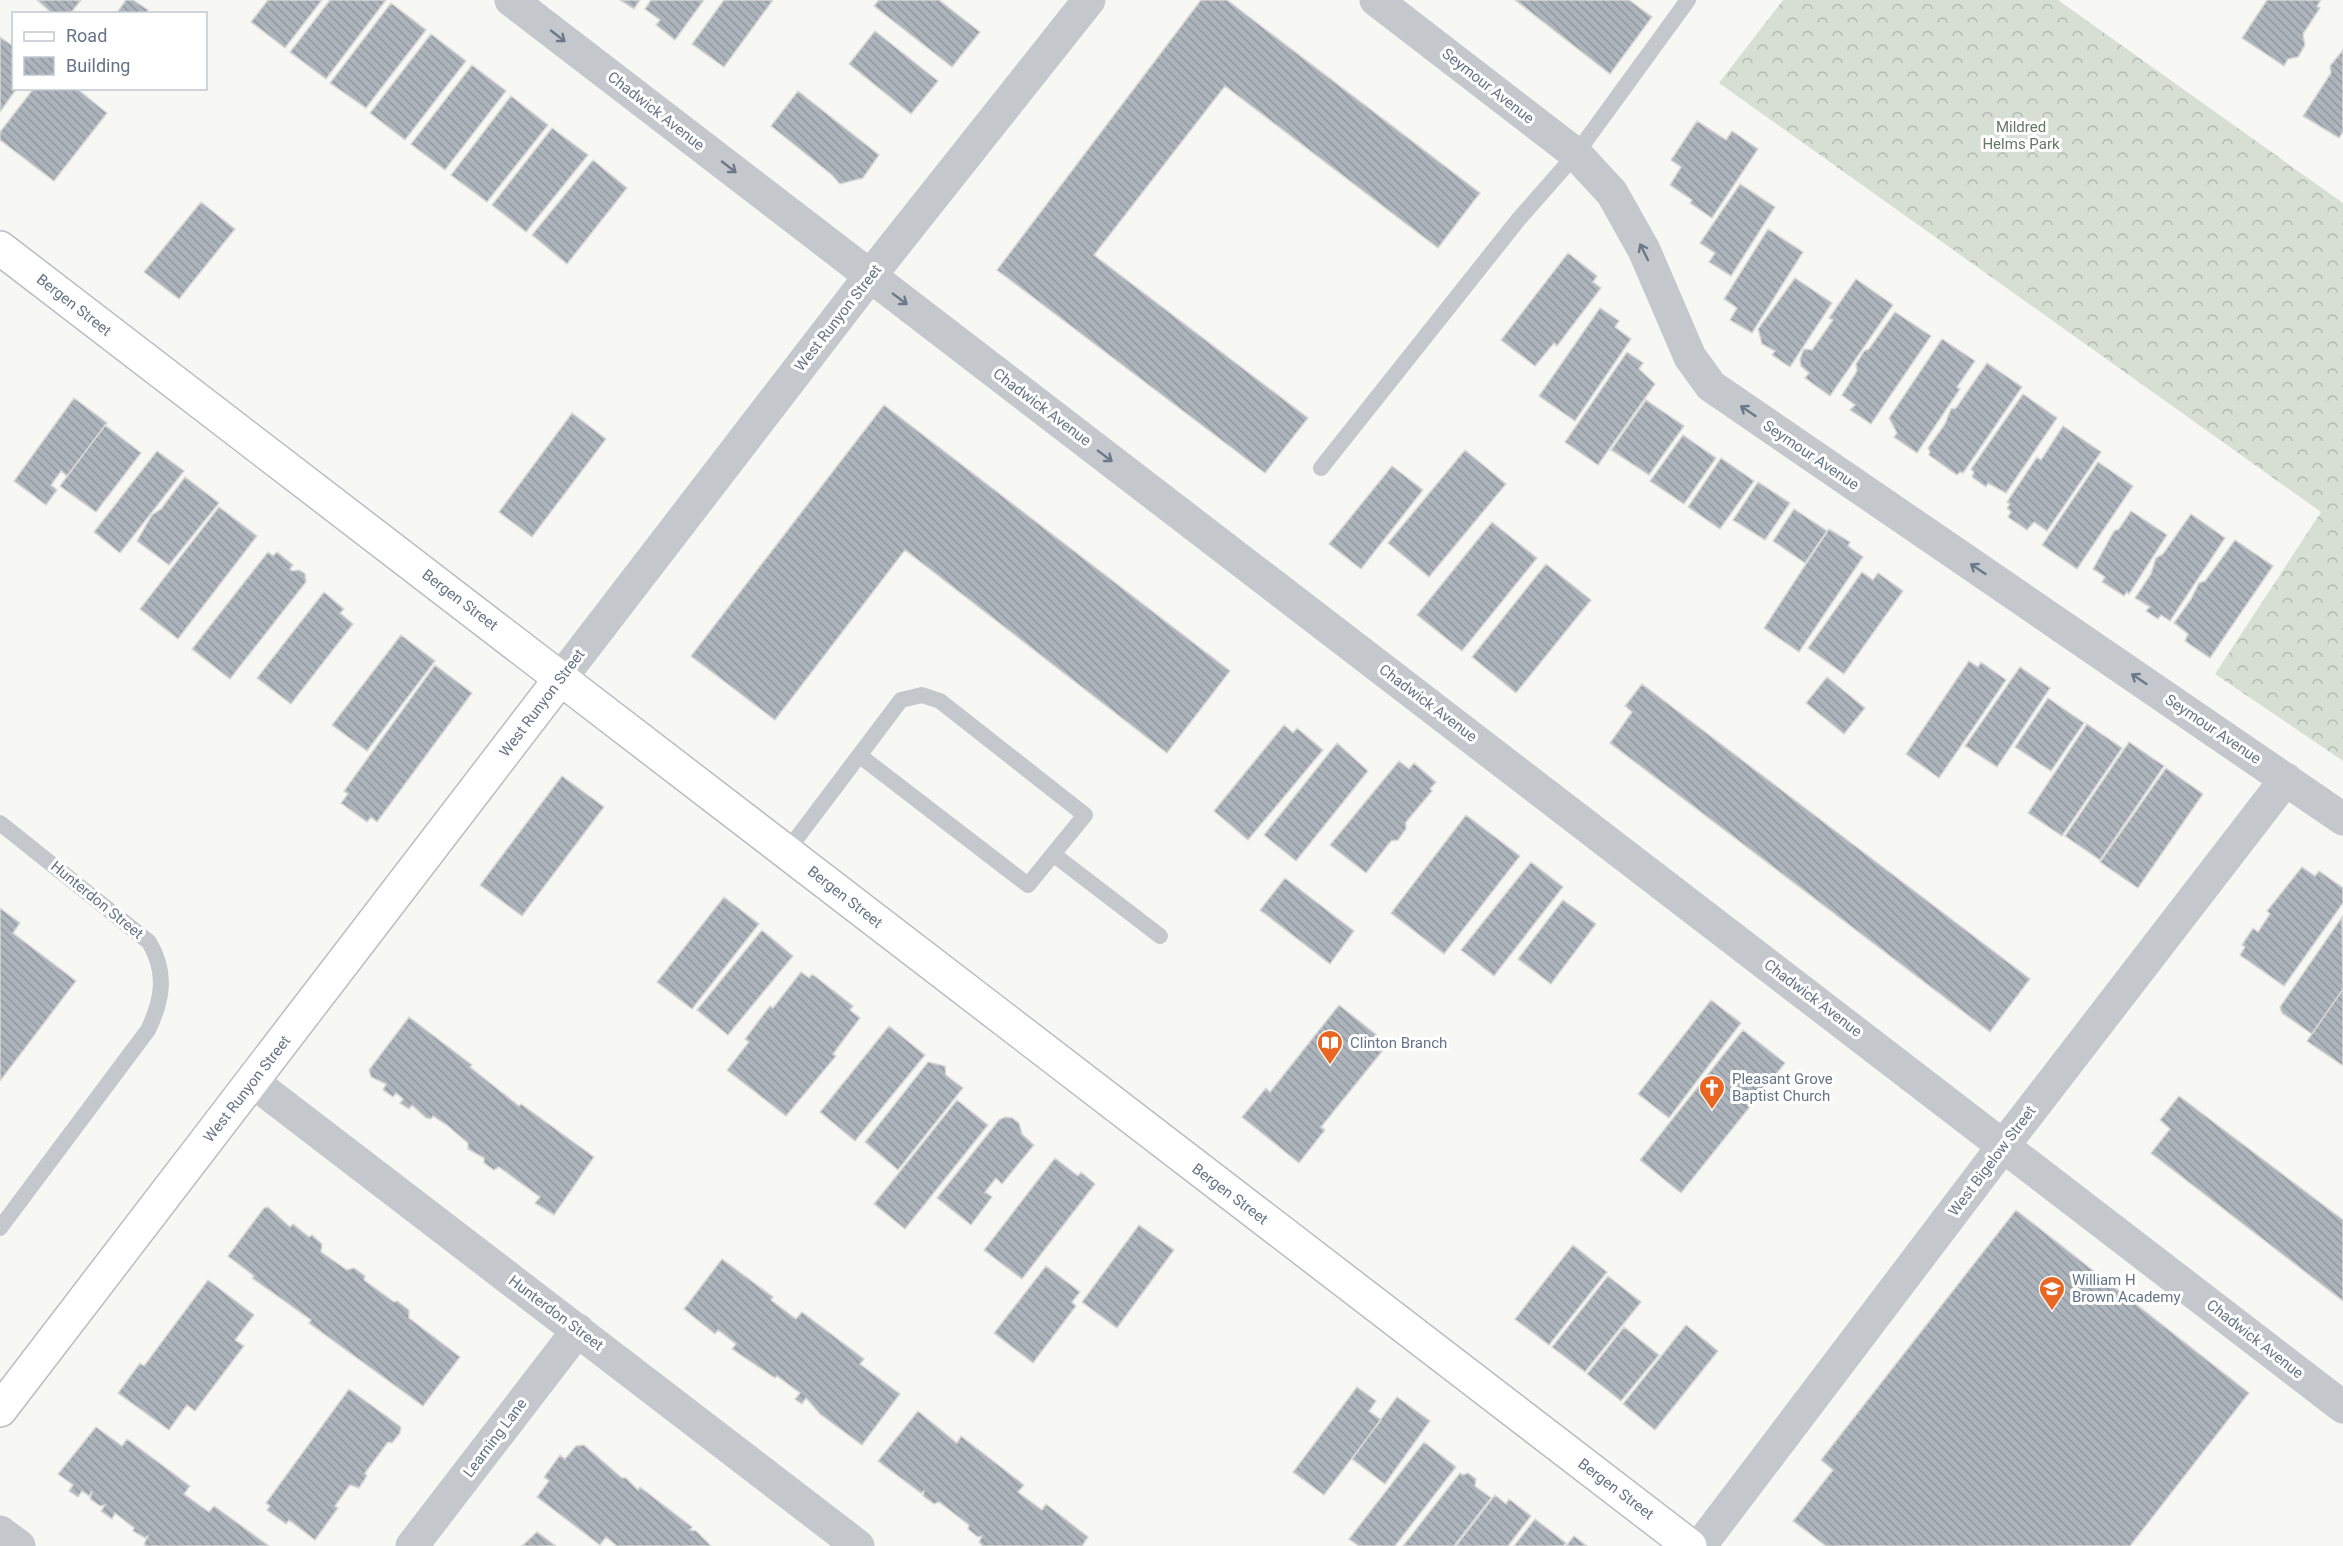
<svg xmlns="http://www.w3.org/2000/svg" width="2343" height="1546" font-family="Roboto,sans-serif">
<defs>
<pattern id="forest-crowns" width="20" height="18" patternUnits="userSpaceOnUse" patternTransform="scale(1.5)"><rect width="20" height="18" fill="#d7dfd5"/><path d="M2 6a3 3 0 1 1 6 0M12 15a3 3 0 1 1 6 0" fill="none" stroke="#b2b9b2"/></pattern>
<pattern id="building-back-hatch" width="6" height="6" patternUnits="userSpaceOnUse" patternTransform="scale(1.5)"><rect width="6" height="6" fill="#adb4bb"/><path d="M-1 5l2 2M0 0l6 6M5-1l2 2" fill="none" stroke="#90979e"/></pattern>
</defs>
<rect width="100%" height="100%" fill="#f7f7f4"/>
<path fill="url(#forest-crowns)" d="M1783 0H2058L2343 203V761L2215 674 2321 512 1719 83Z"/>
<path fill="url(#building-back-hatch)" stroke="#d8d9d6" stroke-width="1.5" d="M37 0H81L70 14H53Z
M126 0H133L148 10 145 14H116Z
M268 0H322L285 48 251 22Z
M330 0H386L326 79 290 52Z
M620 0H640L634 9Z
M651 0H704L675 40 656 25 660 20 645 9Z
M724 0H773L724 67 692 44Z
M879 0H939L980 32 952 67 874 6Z
M1201 0H1227L1480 193 1438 248 1225 86 1094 255 1308 418 1265 473 997 270Z
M1515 0H1629L1652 17 1610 74Z
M2267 0H2321L2317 6 2320 8 2303 34 2305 45 2298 57 2288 59 2284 66 2242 38Z
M391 3 426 30 366 108 330 83Z
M875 31 938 81 911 114 849 64Z
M431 34 466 61 405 140 370 113Z
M0 37 14 47V88H17L0 112Z
M2343 50V132L2339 138 2303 116 2331 73 2330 66Z
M472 65 506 91 445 170 411 144Z
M34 88H76L107 113 54 181 0 140V132Z
M798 91 879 155 863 178 840 184 832 175 771 126Z
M511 96 548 125 487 202 451 175Z
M1697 121 1726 140 1732 131 1758 149 1712 218 1690 203 1692 200 1670 185 1681 167 1671 160Z
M552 128 588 155 526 232 492 205Z
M593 160 627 188 567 264 532 235Z
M1740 184 1775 207 1731 276 1709 262 1715 253 1700 243Z
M201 202 235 229 179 299 144 272Z
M1768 229 1803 252 1752 333 1730 320 1737 308 1724 299Z
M1568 253 1597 276 1593 282 1601 288 1557 346 1554 343 1535 366 1501 340Z
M1795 278 1832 303 1790 367 1772 355 1775 351 1762 344 1758 329Z
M1856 279 1893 305 1830 396 1805 378 1809 373 1801 366 1800 359 1804 349 1812 350 1833 320 1829 318Z
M1600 308 1619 321 1615 327 1631 339 1575 421 1539 396Z
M1895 312 1931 336 1871 424 1850 410 1855 405 1842 395 1857 371 1856 364 1864 351 1869 349Z
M1942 339 1975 361 1957 387 1960 389 1917 453 1894 437 1897 433 1889 418Z
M1627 352 1643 363 1639 369 1655 384 1598 465 1565 442Z
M1987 363 2022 387 1963 473 1960 472 1957 475 1929 455 1930 452 1928 448 1945 424 1951 409 1956 408Z
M2023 394 2057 418 2006 493 1988 483 1986 487 1972 477 1974 472 1971 469Z
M74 398 107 423 67 476 61 471 51 485 57 490 46 505 14 481Z
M1646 400 1684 426 1649 475 1611 450Z
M884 405 1230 671 1167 753 905 550 775 720 691 656Z
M572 413 606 439 532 537 499 512Z
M105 425 141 453 96 512 60 486Z
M2063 426 2101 452 2047 531 2034 522 2027 530 2008 517 2011 512 2007 508 2010 504 2007 502 2037 457 2041 460Z
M1683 435 1716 458 1684 504 1650 481Z
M1465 450 1506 484 1429 577 1388 543Z
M157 451 184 471 120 553 94 532Z
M1721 458 1754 481 1720 529 1688 507Z
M2098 462 2133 486 2077 569 2042 545Z
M1392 466 1423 490 1361 569 1329 544Z
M185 477 219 503 169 565 137 541 152 515 161 509Z
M1758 482 1790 503 1765 540 1733 520Z
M219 507 257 536 178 639 140 609Z
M1794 509 1827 531 1805 563 1773 541Z
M2131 511 2167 535 2129 594 2127 592 2124 596 2102 582 2105 577 2093 569 2114 531 2119 529Z
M2191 514 2225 538 2170 621 2161 615 2158 619 2146 611 2150 607 2135 598 2151 574 2156 558 2163 554Z
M1492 522 1537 558 1462 651 1417 615Z
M1829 529 1850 542 1848 546 1863 557 1799 652 1764 628Z
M2235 540 2273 566 2210 658 2185 641 2188 634 2174 623 2191 599 2199 583 2205 581Z
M268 552 273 556 277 552 293 565 290 569 292 571 299 570 305 574 306 582 230 679 192 649Z
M1546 564 1591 600 1516 693 1472 657Z
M1862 572 1873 580 1878 573 1903 591 1844 674 1808 648Z
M324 592 344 609 340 613 353 624 291 704 257 678Z
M401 635 435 661 367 751 332 725Z
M1969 661 1978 667 1981 662 2006 680 1939 778 1906 754Z
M435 665 472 693 377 822 371 817 367 822 341 803 348 794 344 791Z
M2020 667 2050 688 1997 767 1965 746Z
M1827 677 1865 708 1844 734 1806 703Z
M1642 684 2030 979 1990 1032 1610 743 1632 712 1625 706Z
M2048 698 2084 723 2051 771 2015 747Z
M2087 724 2122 748 2062 836 2028 813Z
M1284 725 1293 733 1297 728 1323 750 1248 840 1214 811Z
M2129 742 2164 766 2100 860 2065 836Z
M1337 743 1368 771 1296 861 1264 835Z
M1399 761 1409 769 1414 763 1436 782 1430 789 1432 791 1406 822V829L1398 840 1391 841 1366 873 1330 845Z
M2166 768 2203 794 2138 888 2100 862Z
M562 776 604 807 522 916 480 885Z
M1466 815 1520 856 1444 954 1391 913Z
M1531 862 1563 887 1494 976 1461 950Z
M2302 867 2315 876 2319 871 2343 888V903L2284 986 2240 955 2245 947 2242 945 2253 928 2258 932 2270 914 2267 911Z
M1285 878 1354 931 1330 964 1260 910Z
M724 897 759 924 692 1009 657 982Z
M1563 900 1596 924 1551 984 1518 959Z
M0 908 20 923 13 933 76 981 0 1081Z
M2342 917 2343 989 2312 1034 2282 1013 2280 1007Z
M762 930 793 956 728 1035 697 1010Z
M801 972 809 978 812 974 853 1006 850 1010 860 1018 833 1054 836 1056 786 1116 727 1070 749 1042 745 1039 770 1006 773 1008Z
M2343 989V1064L2342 1065 2307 1041Z
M1711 1000 1741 1023 1669 1118 1638 1094Z
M1339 1005 1388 1044 1321 1127 1325 1130 1299 1163 1242 1117 1266 1088 1270 1092Z
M409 1017 472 1065 470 1067 519 1106 521 1104 594 1157 554 1215 535 1203 540 1197 499 1167 494 1170 484 1163V1158L468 1149V1143L448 1126 433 1116 431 1119 426 1118 412 1105 409 1109 400 1103 403 1099 396 1093 393 1097 383 1090 386 1084 371 1077 369 1070Z
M889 1026 925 1055 855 1141 820 1112Z
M1743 1030 1785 1063 1681 1193 1640 1160Z
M928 1062 945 1066 946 1075 963 1088 898 1170 865 1142Z
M2179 1096 2343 1220V1301L2151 1153 2170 1129 2160 1120Z
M957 1100 988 1125 905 1229 874 1204Z
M1005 1117 1012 1118 1019 1123 1022 1134 1034 1145 1002 1184 996 1178 985 1192 992 1197 971 1225 937 1198 999 1120Z
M1055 1158 1078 1176 1081 1172 1095 1184 1022 1279 984 1250Z
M268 1207 290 1227 293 1224 309 1237 312 1235 322 1244 321 1252 347 1270 354 1268 365 1276 364 1280 394 1302 397 1301 409 1310V1318L460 1357 423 1406 309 1323 311 1320 252 1278 254 1276 228 1256 264 1208Z
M2016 1210 2249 1393 2130 1546H1826L1793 1521 1833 1470 1821 1460Z
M1139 1225 1174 1250 1117 1328 1082 1302Z
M1573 1245 1607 1272 1549 1345 1515 1319Z
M722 1259 773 1297 771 1300 796 1319 802 1312 864 1359 860 1364 900 1394 862 1445 820 1414 806 1398 802 1404 795 1399 800 1393 777 1376 775 1378 732 1349 736 1344 718 1330 715 1334 684 1309Z
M1046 1266 1080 1292 1072 1302 1076 1306 1033 1363 994 1333Z
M1608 1276 1641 1302 1585 1372 1552 1347Z
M208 1280 254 1315 235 1340 244 1346 195 1411 187 1405 169 1430 118 1393 140 1363 144 1366Z
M1686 1325 1718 1351 1655 1430 1623 1404Z
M1624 1327 1659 1355 1621 1401 1587 1374Z
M1357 1387 1376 1401 1369 1411 1381 1420 1324 1495 1293 1472Z
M349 1389 401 1427 400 1433 392 1443 388 1442 365 1473 367 1476 359 1488 350 1485 335 1506 338 1508 315 1540 289 1520 286 1524 267 1510 270 1506 266 1503Z
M1397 1397 1430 1421 1385 1484 1352 1459Z
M918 1411 957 1443 961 1436 1024 1485 1018 1492 1042 1510 1046 1504 1088 1537 1082 1546H983L979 1542 982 1536 978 1537 968 1529 969 1525 939 1502 934 1504 923 1496 924 1491 921 1493 878 1461Z
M96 1427 122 1446 127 1439 190 1486 184 1494 209 1512 214 1506 269 1546H146L144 1544 148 1536 145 1538 133 1531 134 1528 115 1513 112 1519 101 1511 105 1505 100 1506 90 1499 92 1491 89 1496 82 1491 78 1497 69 1491 73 1485 58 1474Z
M1424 1442 1456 1467 1395 1546H1359L1349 1539Z
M584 1445 622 1478H626L638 1490 640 1487 692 1527 690 1530 696 1531 711 1546H617L606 1537 600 1545 537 1497 549 1481 544 1477 560 1455 565 1459 576 1446Z
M1460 1473 1463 1475 1468 1473 1476 1479 1475 1486 1491 1498 1454 1546H1403Z
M1495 1495 1506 1504 1509 1499 1531 1516 1508 1546H1456Z
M1535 1519 1566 1543 1563 1546H1514Z
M537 1532 556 1546H522Z
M1574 1536 1587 1546H1566Z"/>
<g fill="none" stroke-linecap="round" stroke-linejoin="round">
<defs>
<path id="secondary" d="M0 248 1690 1546
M0 1410 561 678"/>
</defs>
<use href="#secondary" stroke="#b9bdc2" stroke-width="36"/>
<path stroke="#c4c7cb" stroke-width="16" d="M1321 468 1518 220 1576 154 1688 0
M0 823 149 942C167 972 163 999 148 1030L0 1228
M787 851 901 700 922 695 940 701 1085 815 1028 885 860 756
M1053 854 1160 936"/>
<path stroke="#c4c7cb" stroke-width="33" d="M511 0 2343 1407
M1376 0 1576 154 1612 193 1644 250 1690 357 1711 386 2343 819
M253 1082 858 1546
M0 1532 19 1546
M412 1546 578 1330
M1700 1546 2004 1145 2286 779"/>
<path stroke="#c4c7cb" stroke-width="33" d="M561 678 870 276 1089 0"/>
<use href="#secondary" stroke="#fff" stroke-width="33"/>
</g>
<defs><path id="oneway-shaft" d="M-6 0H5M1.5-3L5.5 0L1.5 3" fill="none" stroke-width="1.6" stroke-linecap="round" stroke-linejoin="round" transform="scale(1.5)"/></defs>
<g stroke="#6a7889">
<use href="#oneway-shaft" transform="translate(558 36) rotate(38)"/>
<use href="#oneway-shaft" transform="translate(729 167) rotate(38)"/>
<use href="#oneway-shaft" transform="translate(1644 252) rotate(-116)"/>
<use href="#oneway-shaft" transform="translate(900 299) rotate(37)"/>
<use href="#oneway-shaft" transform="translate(1748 411) rotate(-146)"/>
<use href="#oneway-shaft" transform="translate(1105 456) rotate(37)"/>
<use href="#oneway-shaft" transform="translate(1978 569) rotate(-146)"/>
<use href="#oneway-shaft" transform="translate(2139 679) rotate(-146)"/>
</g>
<defs>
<symbol id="library-pin" viewBox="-11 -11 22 30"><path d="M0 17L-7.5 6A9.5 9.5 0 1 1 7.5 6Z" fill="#e96622" stroke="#fff"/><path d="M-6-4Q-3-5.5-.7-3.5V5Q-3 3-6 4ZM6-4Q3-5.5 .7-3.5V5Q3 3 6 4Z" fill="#fff"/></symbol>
<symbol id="church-pin" viewBox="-11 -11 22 30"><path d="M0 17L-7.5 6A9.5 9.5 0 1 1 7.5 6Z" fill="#e96622" stroke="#fff"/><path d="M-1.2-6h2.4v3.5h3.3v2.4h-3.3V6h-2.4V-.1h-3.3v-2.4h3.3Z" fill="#fff"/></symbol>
<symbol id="school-pin" viewBox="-11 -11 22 30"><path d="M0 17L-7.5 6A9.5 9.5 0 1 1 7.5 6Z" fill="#e96622" stroke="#fff"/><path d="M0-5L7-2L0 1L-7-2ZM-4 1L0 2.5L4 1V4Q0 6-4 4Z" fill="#fff"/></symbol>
</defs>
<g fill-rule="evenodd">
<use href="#library-pin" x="1315" y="1028" width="30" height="40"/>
<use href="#church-pin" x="1697" y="1073" width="30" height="40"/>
<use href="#school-pin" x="2037" y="1274" width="30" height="40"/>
</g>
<g text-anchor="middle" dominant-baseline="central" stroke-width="6" stroke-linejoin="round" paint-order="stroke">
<g font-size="15" fill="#657486" stroke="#fff">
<text transform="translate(1488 86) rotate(38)">Seymour Avenue</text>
<text transform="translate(656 111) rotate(38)">Chadwick Avenue</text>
<text transform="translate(74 305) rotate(38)">Bergen Street</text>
<text transform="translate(838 318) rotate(-52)">West Runyon Street</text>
<text transform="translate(1042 407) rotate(37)">Chadwick Avenue</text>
<text transform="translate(1811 455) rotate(34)">Seymour Avenue</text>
<text transform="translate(460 600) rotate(37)">Bergen Street</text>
<text transform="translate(542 703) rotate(-53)">West Runyon Street</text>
<text transform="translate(1428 703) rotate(37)">Chadwick Avenue</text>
<text transform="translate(2213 729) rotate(34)">Seymour Avenue</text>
<text transform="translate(845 897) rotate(38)">Bergen Street</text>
<text transform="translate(97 900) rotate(39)">Hunterdon Street</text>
<text transform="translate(1813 998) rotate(37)">Chadwick Avenue</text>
<text transform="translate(247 1089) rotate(-52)">West Runyon Street</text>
<text transform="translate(1992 1161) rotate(-53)">West Bigelow Street</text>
<text transform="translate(1230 1194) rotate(37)">Bergen Street</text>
<text transform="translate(556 1313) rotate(37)">Hunterdon Street</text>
<text transform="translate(2255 1339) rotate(38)">Chadwick Avenue</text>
<text transform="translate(495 1438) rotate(-53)">Learning Lane</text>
<text transform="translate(1616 1489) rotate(37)">Bergen Street</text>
</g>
<g font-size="15" fill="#627860" stroke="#fff">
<text x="2021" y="127">Mildred<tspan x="2021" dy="17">Helms Park</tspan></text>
</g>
<g font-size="15" fill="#657486" stroke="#fff" text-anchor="start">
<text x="1350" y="1043">Clinton Branch</text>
<text x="1732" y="1079">Pleasant Grove<tspan x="1732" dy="17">Baptist Church</tspan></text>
<text x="2072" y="1280">William H<tspan x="2072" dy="17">Brown Academy</tspan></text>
</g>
</g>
<rect x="12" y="12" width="195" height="78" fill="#ffffff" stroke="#c1c7cf" stroke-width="1.5"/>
<rect x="24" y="32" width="30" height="9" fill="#ffffff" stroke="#c1c7cf" stroke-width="1.5"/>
<text x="66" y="42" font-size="18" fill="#657486">Road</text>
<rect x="24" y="57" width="30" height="18" fill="url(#building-back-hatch)" stroke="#c1c7cf" stroke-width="1.5"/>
<text x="66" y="72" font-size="18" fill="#657486">Building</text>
</svg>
